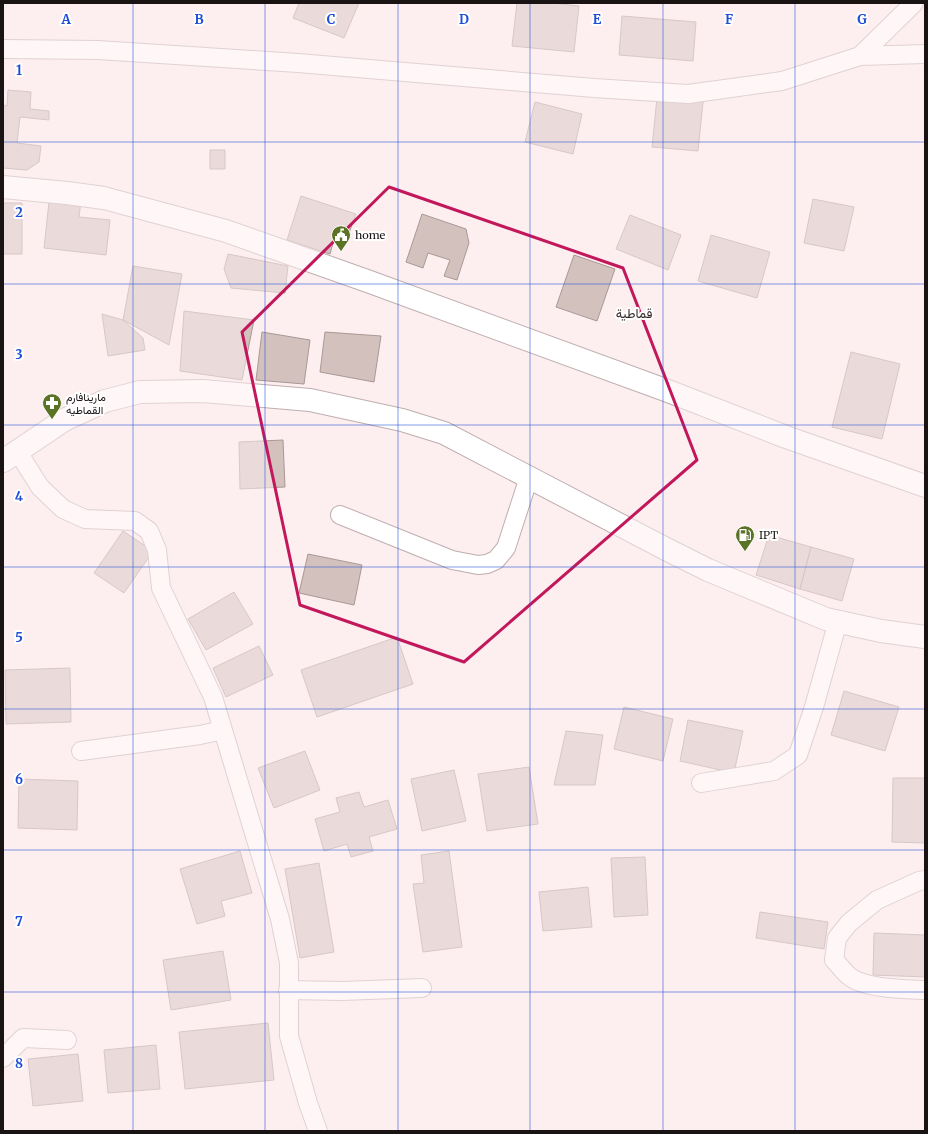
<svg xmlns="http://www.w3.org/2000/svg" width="928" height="1134" font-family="Merriweather,Vazirmatn,serif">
<rect width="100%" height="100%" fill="#fdeef0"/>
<path fill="#d2c1bd" stroke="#a99995" d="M299 3H359L344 38 293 18Z
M517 3H552L579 6 574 52 512 46Z
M622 16 696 22 693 61 619 55Z
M8 90 31 92 30 109 49 111V120L20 117 17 143 41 146 39 162 27 170 3 168V105L7 106Z
M657 98 703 102 698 151 652 147Z
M535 102 582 114 573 154 525 142Z
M210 150H225V169H210Z
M301 196 356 214 349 233 337 229 330 254 287 240Z
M813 199 854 207 844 251 804 243Z
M81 201 79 217 110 220 106 255 44 248 49 202Z
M3 203H22V254H3Z
M422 214 466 229 469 243 457 280 444 276 450 260 428 253 423 268 406 262Z
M630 215 681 235 668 270 616 249Z
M711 235 770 252 757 298 698 281Z
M228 254 288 266 285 293 231 288 224 269Z
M574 255 615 269 597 321 556 307Z
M133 266 182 274 169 345 123 320Z
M184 311 254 320 242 380 180 371Z
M102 314 123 320 143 338 145 350 108 356Z
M262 332 310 340 304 384 256 380Z
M325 332 381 336 374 382 320 372Z
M851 352 900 364 882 439 832 427Z
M283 440 285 487 240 489 239 442Z
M123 531 153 551 124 593 94 573Z
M769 535 811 547 800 589 756 575Z
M811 547 854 559 842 601 800 589Z
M308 554 362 565 354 605 299 593Z
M234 592 253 624 206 650 188 619Z
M397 637 413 684 317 717 301 670Z
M259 646 273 675 226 697 213 668Z
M70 668 71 722 6 724 5 670Z
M844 691 899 707 885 751 831 735Z
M624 707 673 719 663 761 614 749Z
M688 720 743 731 734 773 680 761Z
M566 731 603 735 595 785H554Z
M305 751 320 790 274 808 258 768Z
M529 767 538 824 487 831 478 774Z
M454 770 466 821 422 831 411 779Z
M893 778H925V843L892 842Z
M19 779 78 781 77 830 18 828Z
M359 792 364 807 388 800 397 829 369 837 373 851 351 857 347 844 324 851 315 819 340 812 336 798Z
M240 851 252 893 221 901 225 916 197 924 180 869Z
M449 851 462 947 423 952 413 884 424 883 421 855Z
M645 857 648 915 614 917 611 858Z
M319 863 334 952 300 958 285 869Z
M588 887 592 927 543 931 539 892Z
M760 912 828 922 824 949 756 938Z
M874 933 925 935V977L873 975Z
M223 951 231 1000 171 1010 163 960Z
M268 1023 274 1080 185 1089 179 1032Z
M156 1045 160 1089 108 1093 104 1050Z
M78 1054 83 1101 33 1106 28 1059Z"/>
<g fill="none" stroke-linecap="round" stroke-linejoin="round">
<defs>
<path id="street" d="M3 49 98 50 298 63 594 88 688 94 782 81 860 56 925 54
M860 56 914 3
M18 452 40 487 63 509 85 519 135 521 149 531 157 550 161 588 213 697 280 919 289 963V1036L308 1103 318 1131
M340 515 452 560 478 565 487 564 496 560 506 548 529 477
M81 751 200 735 223 730
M701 783 774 771 798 755 814 707 838 621
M925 880 919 881 877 900 849 923 837 938 834 960C839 965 844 972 849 976 864 989 906 989 925 990
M288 990 342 991 422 988
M3 1058 23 1038 67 1040"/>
<path id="secondary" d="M3 187 67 193 104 198 226 231 370 282 668 391 786 437 925 486
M3 461 64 420 105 401 140 392 203 391 310 400 402 420 444 433 666 549 708 570 826 619 881 631 925 637"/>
</defs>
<use href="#street" stroke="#bfaeb0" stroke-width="20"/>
<use href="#secondary" stroke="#bfaeb0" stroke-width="24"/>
<use href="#street" stroke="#fff" stroke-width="18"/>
<use href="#secondary" stroke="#fff" stroke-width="22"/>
</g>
<path d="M0 0H928V1134H0ZM389 187 623 268 697 460 464 662 300 605 242 332Z" fill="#fdeef0" fill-opacity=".55" fill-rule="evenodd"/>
<path fill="none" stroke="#c2185b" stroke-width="3" stroke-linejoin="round" d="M389 187 623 268 697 460 464 662 300 605 242 332Z"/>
<path fill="none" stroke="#1d4ed8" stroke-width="1" stroke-opacity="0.55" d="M133 3V1131M265 3V1131M398 3V1131M530 3V1131M663 3V1131M795 3V1131M3 142H925M3 284H925M3 425H925M3 567H925M3 709H925M3 850H925M3 992H925"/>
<defs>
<symbol id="civic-pin" viewBox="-11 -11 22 30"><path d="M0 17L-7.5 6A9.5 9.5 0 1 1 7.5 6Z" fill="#5a7325" stroke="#fff"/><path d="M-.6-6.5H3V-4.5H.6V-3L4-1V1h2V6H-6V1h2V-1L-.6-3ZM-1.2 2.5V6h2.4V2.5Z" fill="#fff"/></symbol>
<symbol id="pharmacy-pin" viewBox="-11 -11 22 30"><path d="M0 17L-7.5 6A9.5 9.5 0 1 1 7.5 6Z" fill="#5a7325" stroke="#fff"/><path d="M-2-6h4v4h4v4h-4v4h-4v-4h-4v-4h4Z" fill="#fff"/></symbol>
<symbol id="fuel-pin" viewBox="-11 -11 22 30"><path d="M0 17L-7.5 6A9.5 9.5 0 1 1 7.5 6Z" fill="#5a7325" stroke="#fff"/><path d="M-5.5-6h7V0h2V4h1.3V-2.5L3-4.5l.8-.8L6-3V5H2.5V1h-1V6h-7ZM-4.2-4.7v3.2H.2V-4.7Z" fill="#fff"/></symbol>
</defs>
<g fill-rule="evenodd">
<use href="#civic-pin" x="330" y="224" width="22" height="30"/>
<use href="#pharmacy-pin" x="41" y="392" width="22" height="30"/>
<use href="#fuel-pin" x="734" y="524" width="22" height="30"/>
</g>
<g text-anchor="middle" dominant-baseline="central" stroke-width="4" stroke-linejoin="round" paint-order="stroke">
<g font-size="11" fill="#191314" stroke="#fff" text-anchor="start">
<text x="355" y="235">home</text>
<text x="66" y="397">مارينافارم<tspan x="66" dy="13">القماطيه</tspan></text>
<text x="759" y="535">IPT</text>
</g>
<g font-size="13" fill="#36282a" stroke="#fff">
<text x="634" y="313">قماطية</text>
</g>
</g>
<g font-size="13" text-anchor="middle" font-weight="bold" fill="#1d4ed8" stroke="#fff" stroke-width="4" stroke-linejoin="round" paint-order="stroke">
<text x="66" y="24">A</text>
<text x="199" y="24">B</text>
<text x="331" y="24">C</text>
<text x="464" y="24">D</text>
<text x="597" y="24">E</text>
<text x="729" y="24">F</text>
<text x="862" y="24">G</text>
<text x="19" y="75">1</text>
<text x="19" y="217">2</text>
<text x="19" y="359">3</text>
<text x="19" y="501">4</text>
<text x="19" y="642">5</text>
<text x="19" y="784">6</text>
<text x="19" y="926">7</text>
<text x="19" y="1068">8</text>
</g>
<rect width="928" height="1134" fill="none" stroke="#191314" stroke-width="8"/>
</svg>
